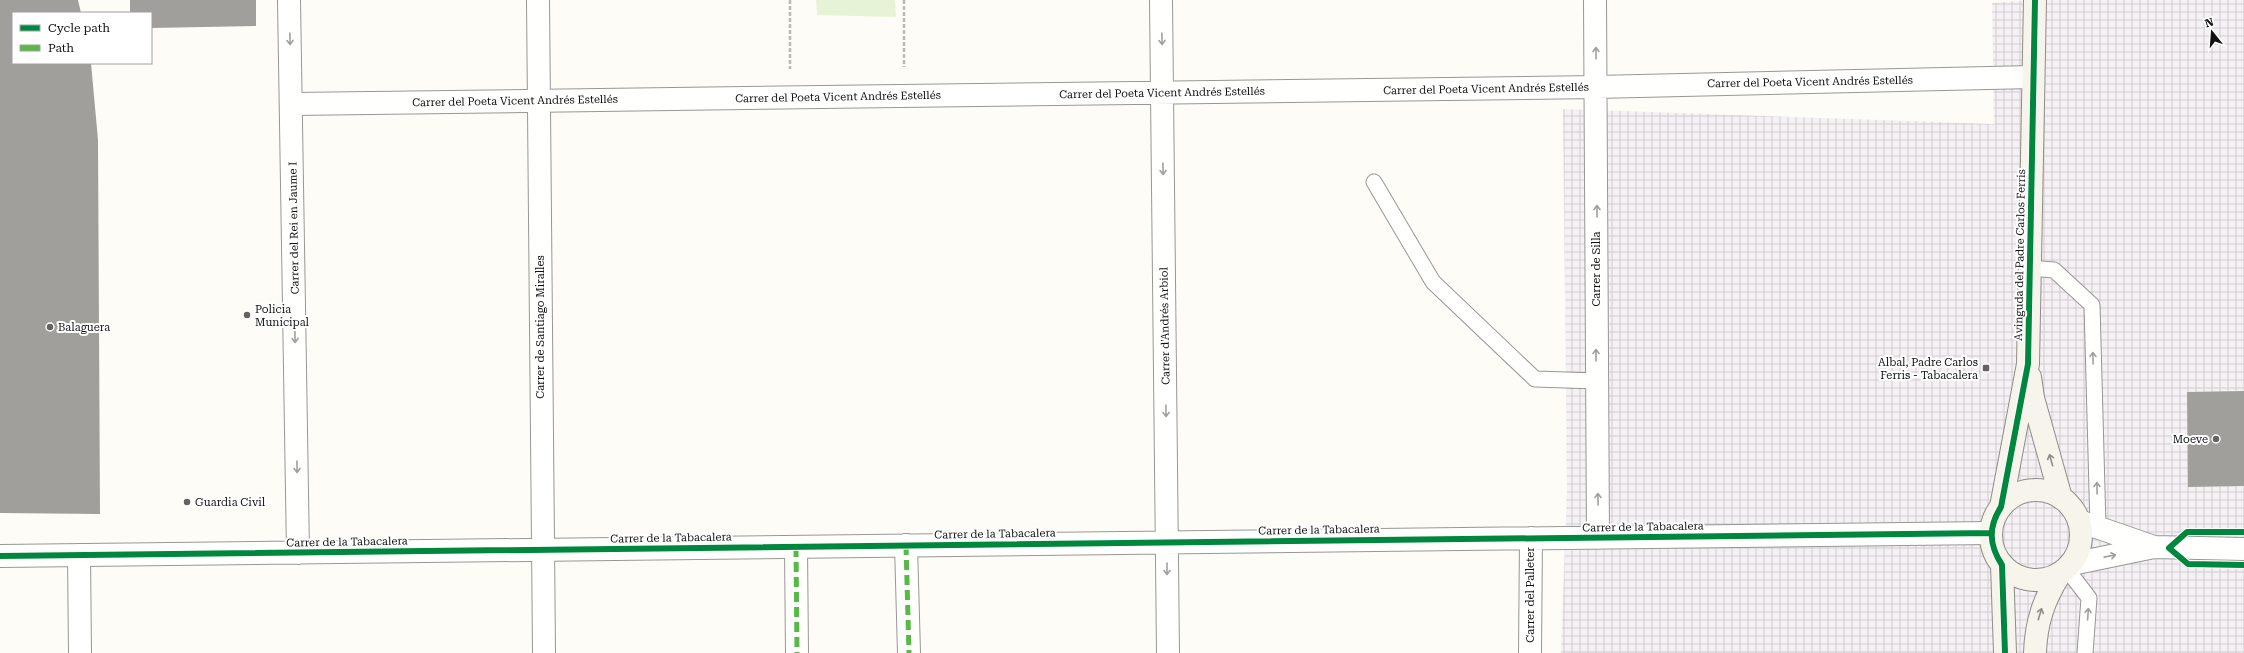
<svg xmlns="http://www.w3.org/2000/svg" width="2244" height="653" font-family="'Roboto Serif',serif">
<defs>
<pattern id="industrial-grid" width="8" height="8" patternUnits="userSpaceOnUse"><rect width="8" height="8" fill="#f5f0f3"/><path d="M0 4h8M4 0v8" fill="none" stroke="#d1cdcf"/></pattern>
</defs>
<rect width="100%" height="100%" fill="#fdfcf7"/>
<path fill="url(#industrial-grid)" d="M2030 0H2244V653H1561L1567 490 1563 109 1994 124 1992 3Z"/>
<path fill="#e7f3d7" d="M816 0H895L896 17 817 15Z"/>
<path fill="#a19f9c" d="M0 0H78L81 13H13V63H91L98 140 100 514 0 513Z
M130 0H256V26L151 28V13H130Z
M2244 391V486L2188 487 2187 392Z"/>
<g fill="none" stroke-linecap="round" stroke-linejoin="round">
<defs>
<path id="lane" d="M1374 182 1433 282 1535 379 1596 381
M2030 268 2054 270 2092 305 2098 527
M2066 568 2089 598 2085 653"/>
<path id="street" d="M289 0 298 553
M538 0 544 653
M1161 0 1168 653
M1595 0 1598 538
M292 104 1596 87 2033 77
M2079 521 2154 547
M906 545 909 653
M796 547 797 653
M79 555 80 653
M0 556 1991 533
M2072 564 2154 547 2244 549
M1530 653 1531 538"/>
<path id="secondary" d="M2030 377 2033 398 2061 498
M1991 535a45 45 0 1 1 90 0a45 45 0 1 1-90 0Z
M2001 507 2028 364 2035 0
M2002 565 2005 653
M2035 653C2036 622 2044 599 2060 574"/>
</defs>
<use href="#lane" stroke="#979795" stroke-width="17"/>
<use href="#street" stroke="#979795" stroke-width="24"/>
<use href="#secondary" stroke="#8e8d8b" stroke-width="24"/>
<path stroke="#b9b9b8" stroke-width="2.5" stroke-dasharray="4 2" stroke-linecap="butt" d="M790 0V69
M904 0V67"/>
<use href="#lane" stroke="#fffffe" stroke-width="15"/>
<use href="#street" stroke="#fffffe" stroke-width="22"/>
<use href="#secondary" stroke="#f6f4eb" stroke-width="22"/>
<path stroke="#58b947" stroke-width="5" stroke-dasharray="10 5" stroke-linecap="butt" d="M906 545 909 653
M796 547 797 653"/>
<defs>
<path id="cycleway" d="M2244 532H2187L2169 548 2188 564 2244 565
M0 556 1991 533
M2005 653 2002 565C1989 545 1988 527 2001 507L2028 364 2035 0"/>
</defs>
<use href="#cycleway" stroke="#fff" stroke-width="8"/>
<use href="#cycleway" stroke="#00873e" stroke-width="6"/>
</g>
<defs><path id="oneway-shaft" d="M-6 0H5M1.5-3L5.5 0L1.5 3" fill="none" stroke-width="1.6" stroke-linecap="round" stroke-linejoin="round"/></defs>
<g stroke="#a0a09f">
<use href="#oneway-shaft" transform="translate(290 39) rotate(89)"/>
<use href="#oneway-shaft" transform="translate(1162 39) rotate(89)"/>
<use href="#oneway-shaft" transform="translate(1596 53) rotate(-91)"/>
<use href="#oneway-shaft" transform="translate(1163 169) rotate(89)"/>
<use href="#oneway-shaft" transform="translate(1597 211) rotate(-90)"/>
<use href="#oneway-shaft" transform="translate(295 337) rotate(89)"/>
<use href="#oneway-shaft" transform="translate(1596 355) rotate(-90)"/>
<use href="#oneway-shaft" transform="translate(2093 358) rotate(-91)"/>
<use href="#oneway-shaft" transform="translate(1166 411) rotate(89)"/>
<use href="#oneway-shaft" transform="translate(297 467) rotate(89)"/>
<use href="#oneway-shaft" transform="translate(2097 488) rotate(-91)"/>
<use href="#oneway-shaft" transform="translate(1598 499) rotate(-91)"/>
<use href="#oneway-shaft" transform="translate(2110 556) rotate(-11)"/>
<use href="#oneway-shaft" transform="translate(1167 569) rotate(90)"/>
<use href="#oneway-shaft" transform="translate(2088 614) rotate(-86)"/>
</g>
<g stroke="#8f8e89">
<use href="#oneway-shaft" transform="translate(2051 460) rotate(-106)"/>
<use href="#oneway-shaft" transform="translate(2040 614) rotate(-73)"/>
</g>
<g fill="#646362" stroke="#fff" stroke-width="1.5">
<circle cx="247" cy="315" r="4"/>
<circle cx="50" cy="327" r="4"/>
<rect x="1982" y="364" width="8" height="8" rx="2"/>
<circle cx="2216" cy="439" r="4"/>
<circle cx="187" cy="502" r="4"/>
</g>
<g text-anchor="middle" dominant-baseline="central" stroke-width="4" stroke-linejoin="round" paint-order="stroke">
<g font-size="11" fill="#111" stroke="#fff">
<text transform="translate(1810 82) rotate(-1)">Carrer del Poeta Vicent Andrés Estellés</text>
<text transform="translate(1486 89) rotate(-1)">Carrer del Poeta Vicent Andrés Estellés</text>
<text transform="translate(1162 93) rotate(-1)">Carrer del Poeta Vicent Andrés Estellés</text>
<text transform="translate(838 97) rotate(-1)">Carrer del Poeta Vicent Andrés Estellés</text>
<text transform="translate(515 101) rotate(-1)">Carrer del Poeta Vicent Andrés Estellés</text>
<text transform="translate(294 228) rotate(-91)">Carrer del Rei en Jaume I</text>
<text transform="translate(2020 255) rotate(-89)">Avinguda del Padre Carlos Ferris</text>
<text transform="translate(1596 269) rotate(-90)">Carrer de Silla</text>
<text transform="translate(1165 326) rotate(-91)">Carrer d'Andrés Arbiol</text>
<text transform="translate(540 327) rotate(-90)">Carrer de Santiago Miralles</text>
<text transform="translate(1643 527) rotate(-1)">Carrer de la Tabacalera</text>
<text transform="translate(1319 530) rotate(-1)">Carrer de la Tabacalera</text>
<text transform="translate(995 534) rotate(-1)">Carrer de la Tabacalera</text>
<text transform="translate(671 538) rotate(-1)">Carrer de la Tabacalera</text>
<text transform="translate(347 542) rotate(-1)">Carrer de la Tabacalera</text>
<text transform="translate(1530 595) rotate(-90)">Carrer del Palleter</text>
</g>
<g font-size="11" fill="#111" stroke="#fff" text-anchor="start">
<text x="255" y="309">Policia<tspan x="255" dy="13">Municipal</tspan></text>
<text x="58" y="327">Balaguera</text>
<text x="1978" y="362" text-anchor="end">Albal, Padre Carlos<tspan x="1978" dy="13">Ferris - Tabacalera</tspan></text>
<text x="2208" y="439" text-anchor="end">Moeve</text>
<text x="195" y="502">Guardia Civil</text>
</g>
</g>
<rect x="12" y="12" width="140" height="52" fill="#ffffff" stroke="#a0a0a0"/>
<rect x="20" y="25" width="20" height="6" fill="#00873e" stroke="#a0a0a0"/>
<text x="48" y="32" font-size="12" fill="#111111">Cycle path</text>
<rect x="20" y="45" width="20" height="6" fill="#58b947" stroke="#a0a0a0"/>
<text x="48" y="52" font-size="12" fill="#111111">Path</text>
<g transform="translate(2212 32) rotate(343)" stroke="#ffffff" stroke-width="3" paint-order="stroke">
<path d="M0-3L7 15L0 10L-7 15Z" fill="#111111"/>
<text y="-6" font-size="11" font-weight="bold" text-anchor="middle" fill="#111111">N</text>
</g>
</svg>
